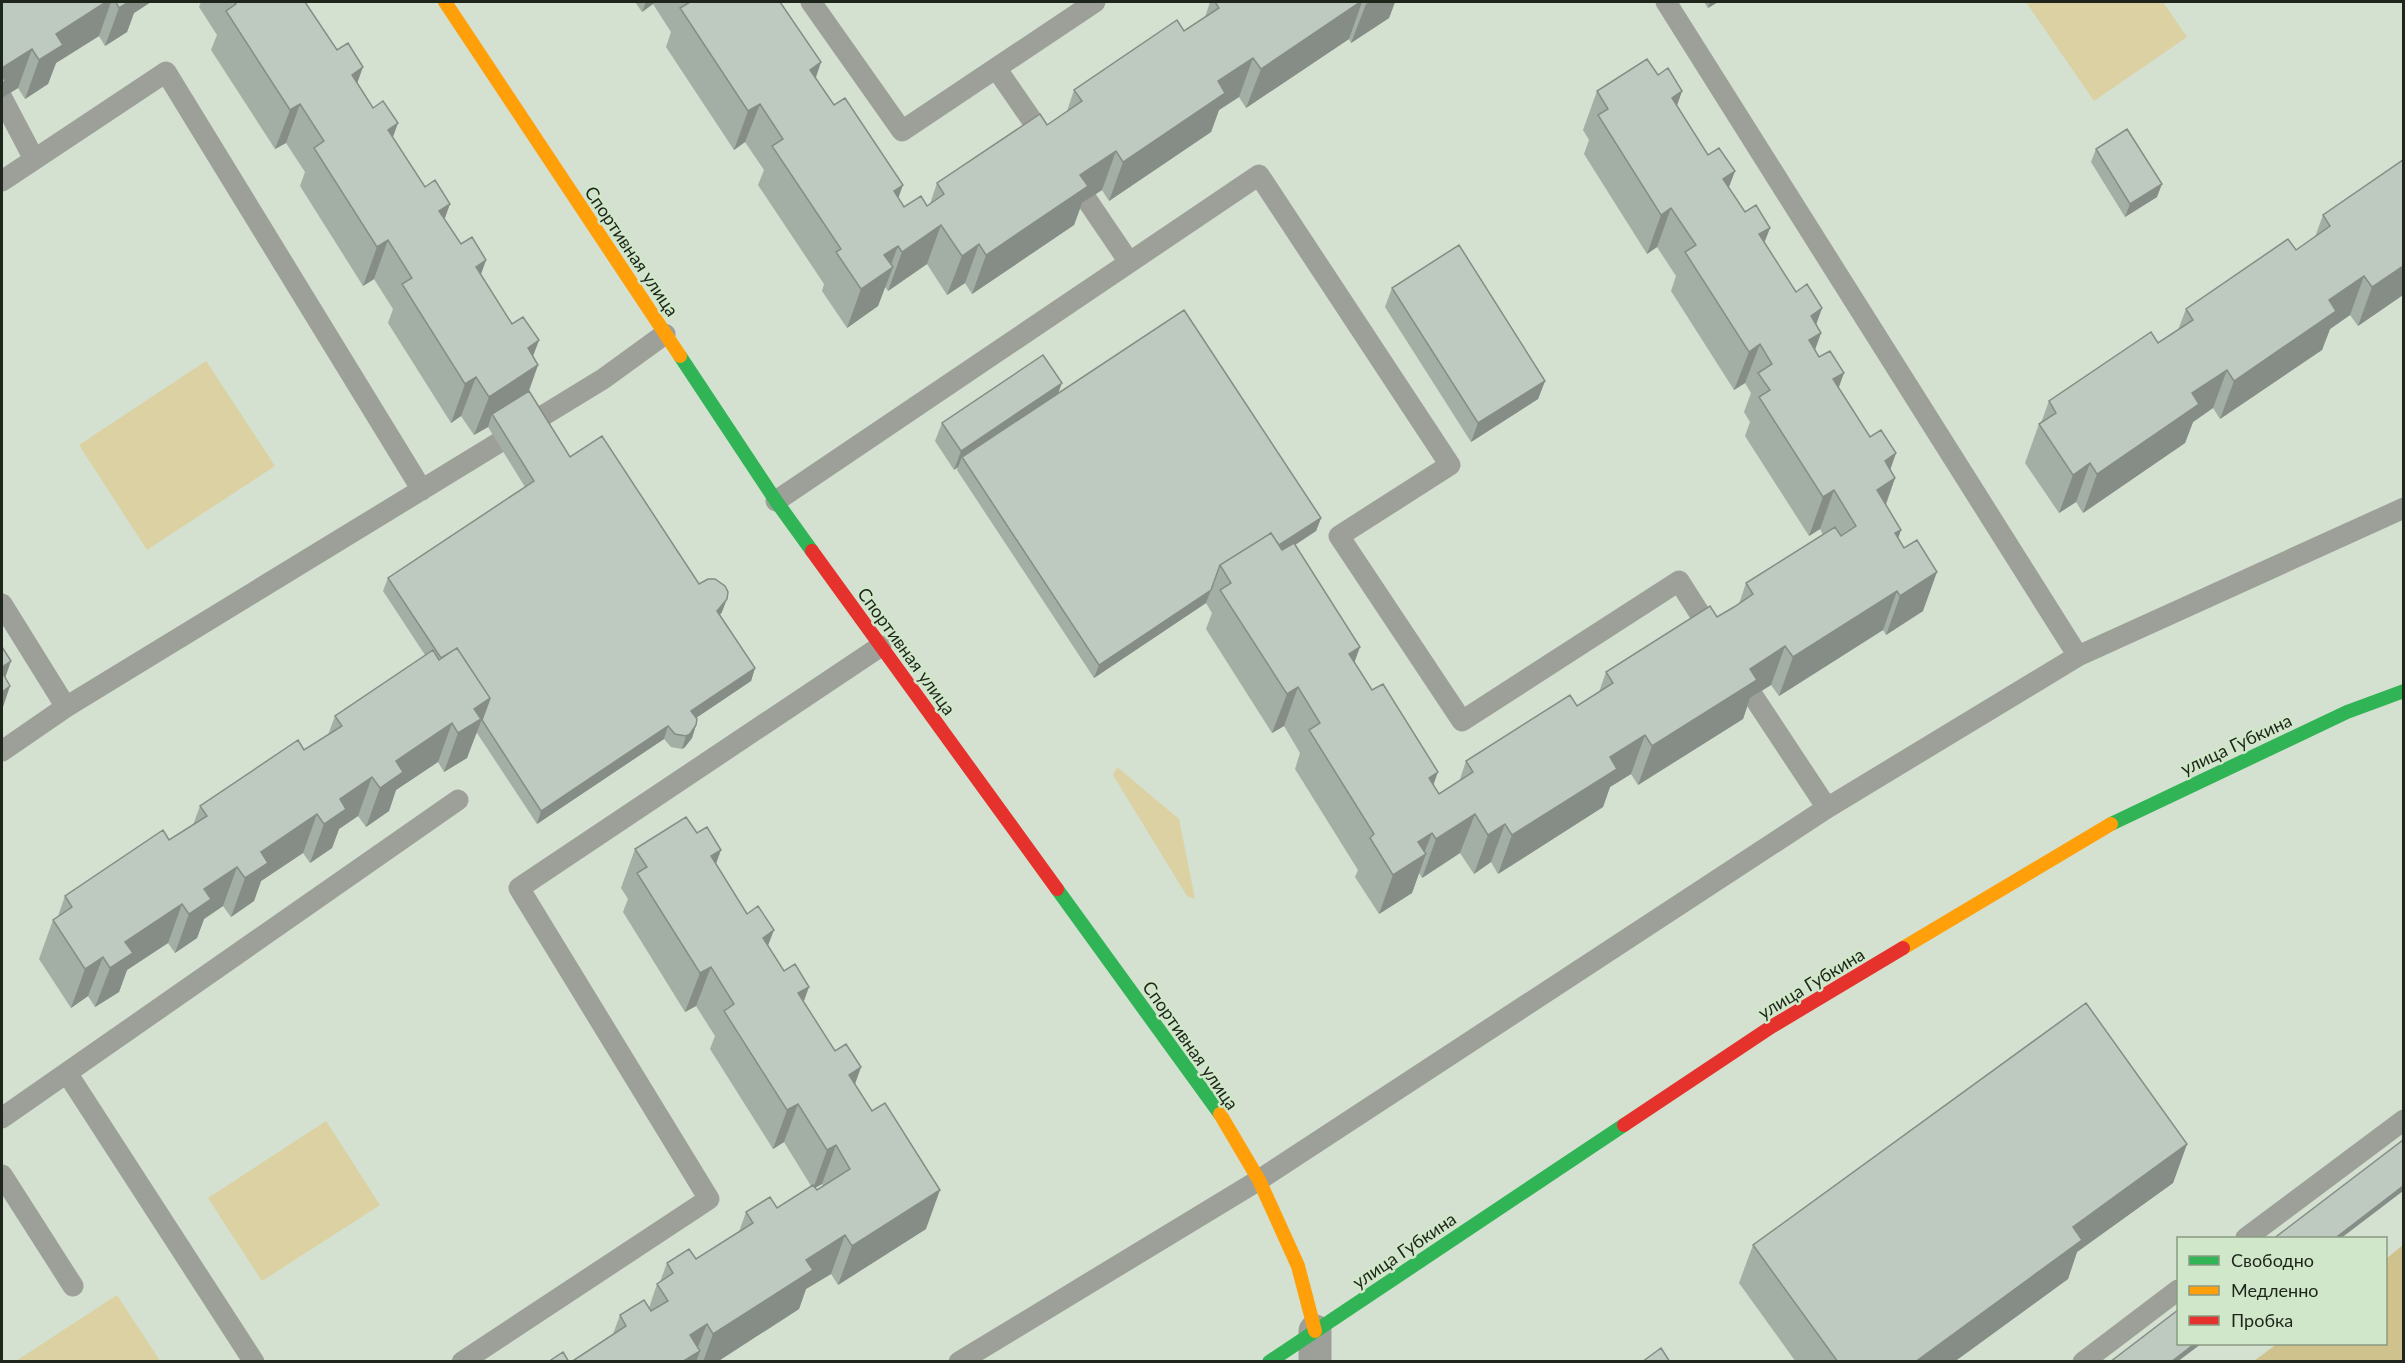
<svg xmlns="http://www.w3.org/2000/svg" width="2405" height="1363" font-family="Lato,sans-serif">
<rect width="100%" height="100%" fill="#d4e0d0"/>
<path fill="#dcd1a2" d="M2026 2H2163L2187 37 2094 101Z
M206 361 275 466 147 550 79 445Z
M1117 767 1179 819 1195 899 1187 896 1113 775Z
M326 1121 380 1205 262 1281 208 1198Z
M117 1295 160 1361H16Z"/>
<path fill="#d0c28c" d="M2403 1245V1361H2254L2277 1344H2386V1259Z"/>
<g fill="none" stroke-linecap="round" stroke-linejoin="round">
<path stroke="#9da099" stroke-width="21" d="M811 2 902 131 1095 2
M1666 2 2078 656
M996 68 1047 142
M2 98 34 159
M2 181 166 72 422 490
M1087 200 1129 262
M776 501 1259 175 1450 465 1339 536 1462 721 1679 581 1714 636
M2 604 66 707
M1753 696 1827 808
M2 751 66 707 603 379 665 334
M67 1073 254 1362
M2 1118 458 800
M2 1175 73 1286
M2246 1238 2404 1120
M462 1362 709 1199 519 888 881 646
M959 1362 1259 1180 1827 808 2078 656 2404 508
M2083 1362 2178 1290"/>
<path stroke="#9da099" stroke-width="33" d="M1315 1362V1331"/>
<path stroke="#30b455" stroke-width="14" d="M680 356 776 501 812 551
M2111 824 2347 712 2404 691
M1057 889 1220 1114
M1269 1362 1624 1125"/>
<path stroke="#ff9f0a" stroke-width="14" d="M445 2 680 356
M1903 948 2111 824
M1220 1114 1259 1180 1298 1266 1315 1331"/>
<path stroke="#e5322d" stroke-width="14" d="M812 551 1057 889
M1624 1125 1771 1027 1903 948"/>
</g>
<path fill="#a3aea4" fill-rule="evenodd" d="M2 2H151L134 13 127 32 105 46 99 36 56 63 48 84 25 99 18 88 2 98Z
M201 2H305L461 244 486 260 481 274 512 324 539 340 533 356 538 365 529 391 570 457 699 584 722 612 720 615 755 668 751 681 696 718V725L692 738 685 747 682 749 671 747 664 739 537 824 477 733 474 737 467 758 444 772 438 762 396 790 389 811 366 827 358 816 339 829 332 848 310 863 303 853 261 881 254 901 231 917 223 906 204 919 197 938 175 953 168 943 127 970 119 992 95 1007 88 996 71 1008 39 959 53 920 58 916 65 896 169 840 193 825 200 806 304 750 328 735 335 716 425 655 383 591 388 578 525 487 488 427 474 435 461 416 451 423 388 323 393 309 374 279 363 286 300 186 305 172 286 143 275 149 211 50 217 35 199 7Z
M635 2H780L821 62 816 78 904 207 927 206 930 204 937 183 1047 125 1067 111 1074 90 1184 31 1205 17 1210 2H1395L1389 18 1351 43 1349 39 1246 108 1239 97 1219 110 1211 132 1109 201 1102 190 1082 203 1074 225 972 294 965 283 947 295 927 264 888 291 885 287 878 306 847 328 822 291 824 284 758 185 764 170 745 142 734 150 666 47 671 32 653 4 642 12Z
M1704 2H1718L1708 8Z
M1658 75 1682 91 1677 106 1708 155 1735 171 1729 187 1745 212 1770 228 1764 242 1796 292 1822 308 1816 324 1821 333 1815 350 1870 437 1896 453 1890 469 1895 478 1886 505 1901 530 1898 538 1923 611 1886 635 1883 630 1779 696 1771 685 1750 698 1743 719 1638 785 1631 774 1610 787 1603 807 1498 874 1491 862 1474 874 1460 853 1422 878 1419 873 1412 893 1379 914 1355 877 1358 870 1295 769 1300 753 1284 726 1272 733 1206 629 1212 613 1206 603 1094 678 957 470 958 467 954 470 935 441 942 423 1059 393 1321 518 1316 531 1295 545 1354 663 1439 794 1459 782 1466 761 1577 706 1599 692 1606 672 1717 617 1739 604 1746 583 1823 535 1820 529 1809 536 1745 436 1750 422 1744 412 1751 393 1745 383 1734 390 1671 291 1676 276 1657 247 1647 254 1584 154 1589 140 1583 130 1597 91Z
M2096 149 2157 197 2125 217 2091 162Z
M2323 215 2403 295 2358 326 2350 315 2330 329 2322 350 2220 419 2213 408 2193 422 2185 443 2083 513 2076 502 2059 513 2025 463 2039 424 2041 423 2049 401 2158 343 2178 330 2186 309 2296 250 2315 237Z
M1392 288 1545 381 1538 399 1471 442 1385 307Z
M635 849 716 864 835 1051 861 1067 855 1084 926 1229 838 1285 831 1274 806 1289 799 1309 717 1362H571L613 1334 620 1315 649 1308 657 1284 660 1282 667 1263 696 1259 739 1232 746 1212 777 1208 811 1186 784 1142 773 1149 710 1049 715 1036 696 1006 685 1012 623 912 628 899 621 888ZM822 1184 823 1186 817 1190 815 1188Z
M2187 1144 2173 1183 2077 1252 2068 1279 1954 1362H1796L1739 1283 1753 1245Z"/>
<path fill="#858d86" d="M106 2H111L99 36 56 63 48 84 25 99 39 60 56 34Z
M128 2H151L134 13 127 32 105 46 119 8Z
M646 2H654L653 4 642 12Z
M1360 2H1362L1349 39 1246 108 1261 69Z
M1370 2H1395L1389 18 1351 43 1366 4Z
M1710 2H1718L1708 8Z
M32 49 18 88 2 98V68Z
M1253 58 1239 97 1219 110 1211 132 1109 201 1123 162 1218 81Z
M821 62 807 101 810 70Z
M363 67 349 106 352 75Z
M1682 91 1668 130 1672 98Z
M300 104 286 143 275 149 290 110Z
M760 104 745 142 734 150 748 111Z
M398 123 384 162 388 130Z
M1116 151 1102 190 1082 203 1074 225 972 294 986 255 1080 175Z
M1735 171 1720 210 1723 179Z
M2162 184 2157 197 2125 217 2130 204Z
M903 185 889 224 894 191Z
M450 204 436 243 439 211Z
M1671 208 1657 247 1647 254 1661 215Z
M941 225 927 264 888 291 902 252Z
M1770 228 1755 267 1759 234Z
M388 240 374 279 363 286 377 247Z
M979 244 965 283 947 295 962 256Z
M898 246 889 270 893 267 878 306 847 328 861 289 884 255Z
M486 260 472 299 476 267Z
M2403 266V295L2358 326 2372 287Z
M2364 276 2350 315 2330 329 2322 350 2220 419 2234 381 2329 300Z
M1822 308 1811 339 1821 333 1807 371 1811 316Z
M539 340 527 372 538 365 524 404 492 414 488 427 474 435 489 397 528 348Z
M1760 344 1745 383 1734 390 1749 352Z
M2227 370 2213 408 2193 422 2185 443 2083 513 2097 474 2192 393Z
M1844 373 1830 412 1833 379Z
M476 377 461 416 451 423 465 384Z
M1545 381 1538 399 1471 442 1478 423Z
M1062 383 1055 402 962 457 958 467 954 470 961 451Z
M1896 453 1885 485 1895 478 1881 517 1862 529 1885 461Z
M2090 463 2076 502 2059 513 2073 475Z
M1834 490 1820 529 1809 536 1823 497Z
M1321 518 1316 531 1229 588 1231 583 1229 579Z
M1901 530 1887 569 1895 533Z
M1937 572 1923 611 1886 635 1900 596Z
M1211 590 1206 603 1094 678 1099 665Z
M1897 591 1883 630 1779 696 1793 657Z
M727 599 722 612 712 624 717 611Z
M1785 646 1771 685 1750 698 1743 719 1638 785 1652 746 1750 669Z
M1360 647 1346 686 1349 654Z
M11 661 2 687V667Z
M755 668 751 681 687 724 691 711Z
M10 686 2 710V692Z
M1298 687 1284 726 1272 733 1287 694Z
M490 698 467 758 444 772 458 733 474 709Z
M452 723 438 762 396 790 389 811 366 827 380 788 396 761Z
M696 725 692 738 685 747 682 749 686 736Z
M668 726 664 739 537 824 541 811Z
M1645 735 1631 774 1610 787 1603 807 1498 874 1512 835 1610 757Z
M1438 772 1424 811 1429 778Z
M372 777 358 816 339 829 332 848 310 863 324 824 340 799Z
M317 814 303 853 261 881 254 901 231 917 245 878 261 852Z
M1475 814 1460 853 1422 878 1436 839Z
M1505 824 1491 862 1474 874 1488 835Z
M1432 833 1423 856 1426 854 1412 893 1379 914 1393 875 1418 842Z
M721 850 707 889 711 856Z
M237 867 223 906 204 919 197 938 175 953 189 914 204 889Z
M182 904 168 943 127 970 119 992 95 1007 110 968 125 942Z
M774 930 759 969 763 938Z
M103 957 88 996 71 1008 85 969Z
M711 967 696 1006 685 1012 700 973Z
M809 987 795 1026 798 993Z
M861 1067 847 1106 849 1075Z
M798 1104 784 1142 773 1149 787 1110Z
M2187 1144 2173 1183 2077 1252 2068 1279 1954 1362H1915L2073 1227Z
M836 1145 822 1184 813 1189 827 1150Z
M2403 1186V1191L2340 1239H2334Z
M940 1190 926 1229 838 1285 852 1246Z
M845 1235 831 1274 806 1289 799 1309 717 1362H703L713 1334 806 1260Z
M707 1324 696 1352 700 1351 696 1362H680L690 1335Z
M2194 1344H2201L2177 1362H2171Z"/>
<path fill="#becabf" stroke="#858d86" stroke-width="1.5" d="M2 2H106L56 34 63 45 39 60 32 49 2 68Z
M116 2H129L119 8Z
M234 2H305L337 50 348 43 363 67 352 75 373 108 383 101 398 123 388 130 425 187 435 180 450 204 439 211 461 244 472 237 486 260 476 267 512 324 523 317 539 340 528 348 538 365 489 397 476 377 465 384 402 284 412 278 388 240 377 247 314 148 324 141 300 104 290 110 226 11 236 4Z
M690 2H780L821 62 810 70 834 105 845 98 903 185 894 191 904 207 921 196 927 206 944 194 937 183 1040 114 1047 125 1082 101 1074 90 1177 20 1184 31 1219 8 1215 2H1360L1261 69 1253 58 1218 81 1225 93 1123 162 1116 151 1080 175 1088 186 986 255 979 244 962 256 941 225 902 252 898 246 884 255 893 267 861 289 836 252 841 249 772 146 783 139 760 104 748 111 680 8Z
M1647 59 1658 75 1668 68 1682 91 1672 98 1708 155 1719 148 1735 171 1723 179 1745 212 1756 205 1770 228 1759 234 1796 292 1807 284 1822 308 1811 316 1821 333 1809 340 1819 357 1830 351 1844 373 1833 379 1870 437 1881 430 1896 453 1885 461 1895 478 1877 490 1901 530 1895 533 1904 548 1917 540 1937 572 1900 596 1897 591 1793 657 1785 646 1750 669 1757 680 1652 746 1645 735 1610 757 1617 769 1512 835 1505 824 1488 835 1475 814 1436 839 1432 833 1418 842 1426 854 1393 875 1370 838 1374 834 1309 730 1320 723 1298 687 1287 694 1220 590 1231 583 1220 565 1271 533 1282 550 1294 543 1360 647 1349 654 1372 690 1383 684 1438 772 1429 778 1439 794 1473 772 1466 761 1570 695 1577 706 1613 683 1606 672 1710 606 1717 617 1734 607 1753 594 1746 583 1835 527 1841 536 1856 526 1834 490 1823 497 1759 397 1770 390 1758 373 1772 364 1760 344 1749 352 1685 252 1696 245 1671 208 1661 215 1598 115 1608 109 1597 91Z
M2 75 5 81 2 83Z
M2127 129 2162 184 2130 204 2096 149Z
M2403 160V266L2372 287 2364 276 2329 300 2336 311 2234 381 2227 370 2192 393 2199 404 2097 474 2090 463 2073 475 2039 424 2056 413 2049 401 2151 332 2158 343 2193 320 2186 309 2288 239 2296 250 2330 226 2323 215Z
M1459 245 1545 381 1478 423 1392 288Z
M1184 310 1321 518 1279 545 1271 533 1220 565 1211 590 1099 665 962 457Z
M1043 355 1062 383 961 451 942 423Z
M529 391 570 457 602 436 699 584 708 579H715L725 586 728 592 727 599 717 611 755 668 691 711 697 719 696 725 690 734 686 736 675 734 668 726 541 811 482 720 490 698 457 648 441 658 388 578 534 481 492 414Z
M2 647 11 661 2 667Z
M457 648 490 698 474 709 481 719 458 733 452 723 396 761 403 772 380 788 372 777 340 799 346 809 324 824 317 814 261 852 268 863 245 878 237 867 204 889 211 899 189 914 182 904 125 942 133 953 110 968 103 957 85 969 53 920 72 907 65 896 163 830 169 840 207 816 200 806 298 740 304 750 342 726 335 716 433 650 439 660Z
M2 672 10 686 2 692Z
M686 817 697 833 707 827 721 850 711 856 747 914 758 906 774 930 763 938 784 971 795 964 809 987 798 993 835 1051 846 1044 861 1067 849 1075 872 1111 885 1103 940 1190 852 1246 845 1235 806 1260 813 1270 713 1334 707 1324 690 1335 700 1351 682 1362H571L626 1326 620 1315 644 1300 651 1311 668 1301 657 1284 673 1273 667 1263 689 1249 696 1259 753 1223 746 1212 770 1197 777 1208 813 1185 817 1190 850 1169 836 1145 827 1150 798 1104 787 1110 724 1011 734 1004 711 967 700 973 637 873 647 867 635 849Z
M2086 1003 2187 1144 2073 1227 2082 1240 1915 1362H1838L1753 1245Z
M2403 1140V1186L2334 1239H2273Z
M2178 1310V1344H2194L2171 1362H2110Z
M1661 1348 1670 1362H1642Z
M563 1352 569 1362H548Z"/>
<g text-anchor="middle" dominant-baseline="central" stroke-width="5" stroke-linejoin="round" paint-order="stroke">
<g font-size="18" fill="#1e261b" stroke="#d1e7c9">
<text transform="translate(632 251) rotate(56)">Спортивная улица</text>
<text transform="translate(907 651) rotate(54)">Спортивная улица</text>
<text transform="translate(2236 744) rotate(-25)">улица Губкина</text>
<text transform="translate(1811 983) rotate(-31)">улица Губкина</text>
<text transform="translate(1191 1045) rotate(55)">Спортивная улица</text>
<text transform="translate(1404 1250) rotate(-34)">улица Губкина</text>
</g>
</g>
<rect width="2405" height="1363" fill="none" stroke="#1e261b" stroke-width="6"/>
<rect x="2177" y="1237" width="210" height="108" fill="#d1e7c9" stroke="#899a83" stroke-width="1.5"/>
<rect x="2189" y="1256" width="30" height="9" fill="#30b455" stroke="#899a83" stroke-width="1.5"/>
<text x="2231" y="1267" font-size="18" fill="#1e261b">Свободно</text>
<rect x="2189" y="1286" width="30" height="9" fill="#ff9f0a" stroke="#899a83" stroke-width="1.5"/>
<text x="2231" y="1297" font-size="18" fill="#1e261b">Медленно</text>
<rect x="2189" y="1316" width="30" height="9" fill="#e5322d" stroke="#899a83" stroke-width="1.5"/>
<text x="2231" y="1327" font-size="18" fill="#1e261b">Пробка</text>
</svg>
